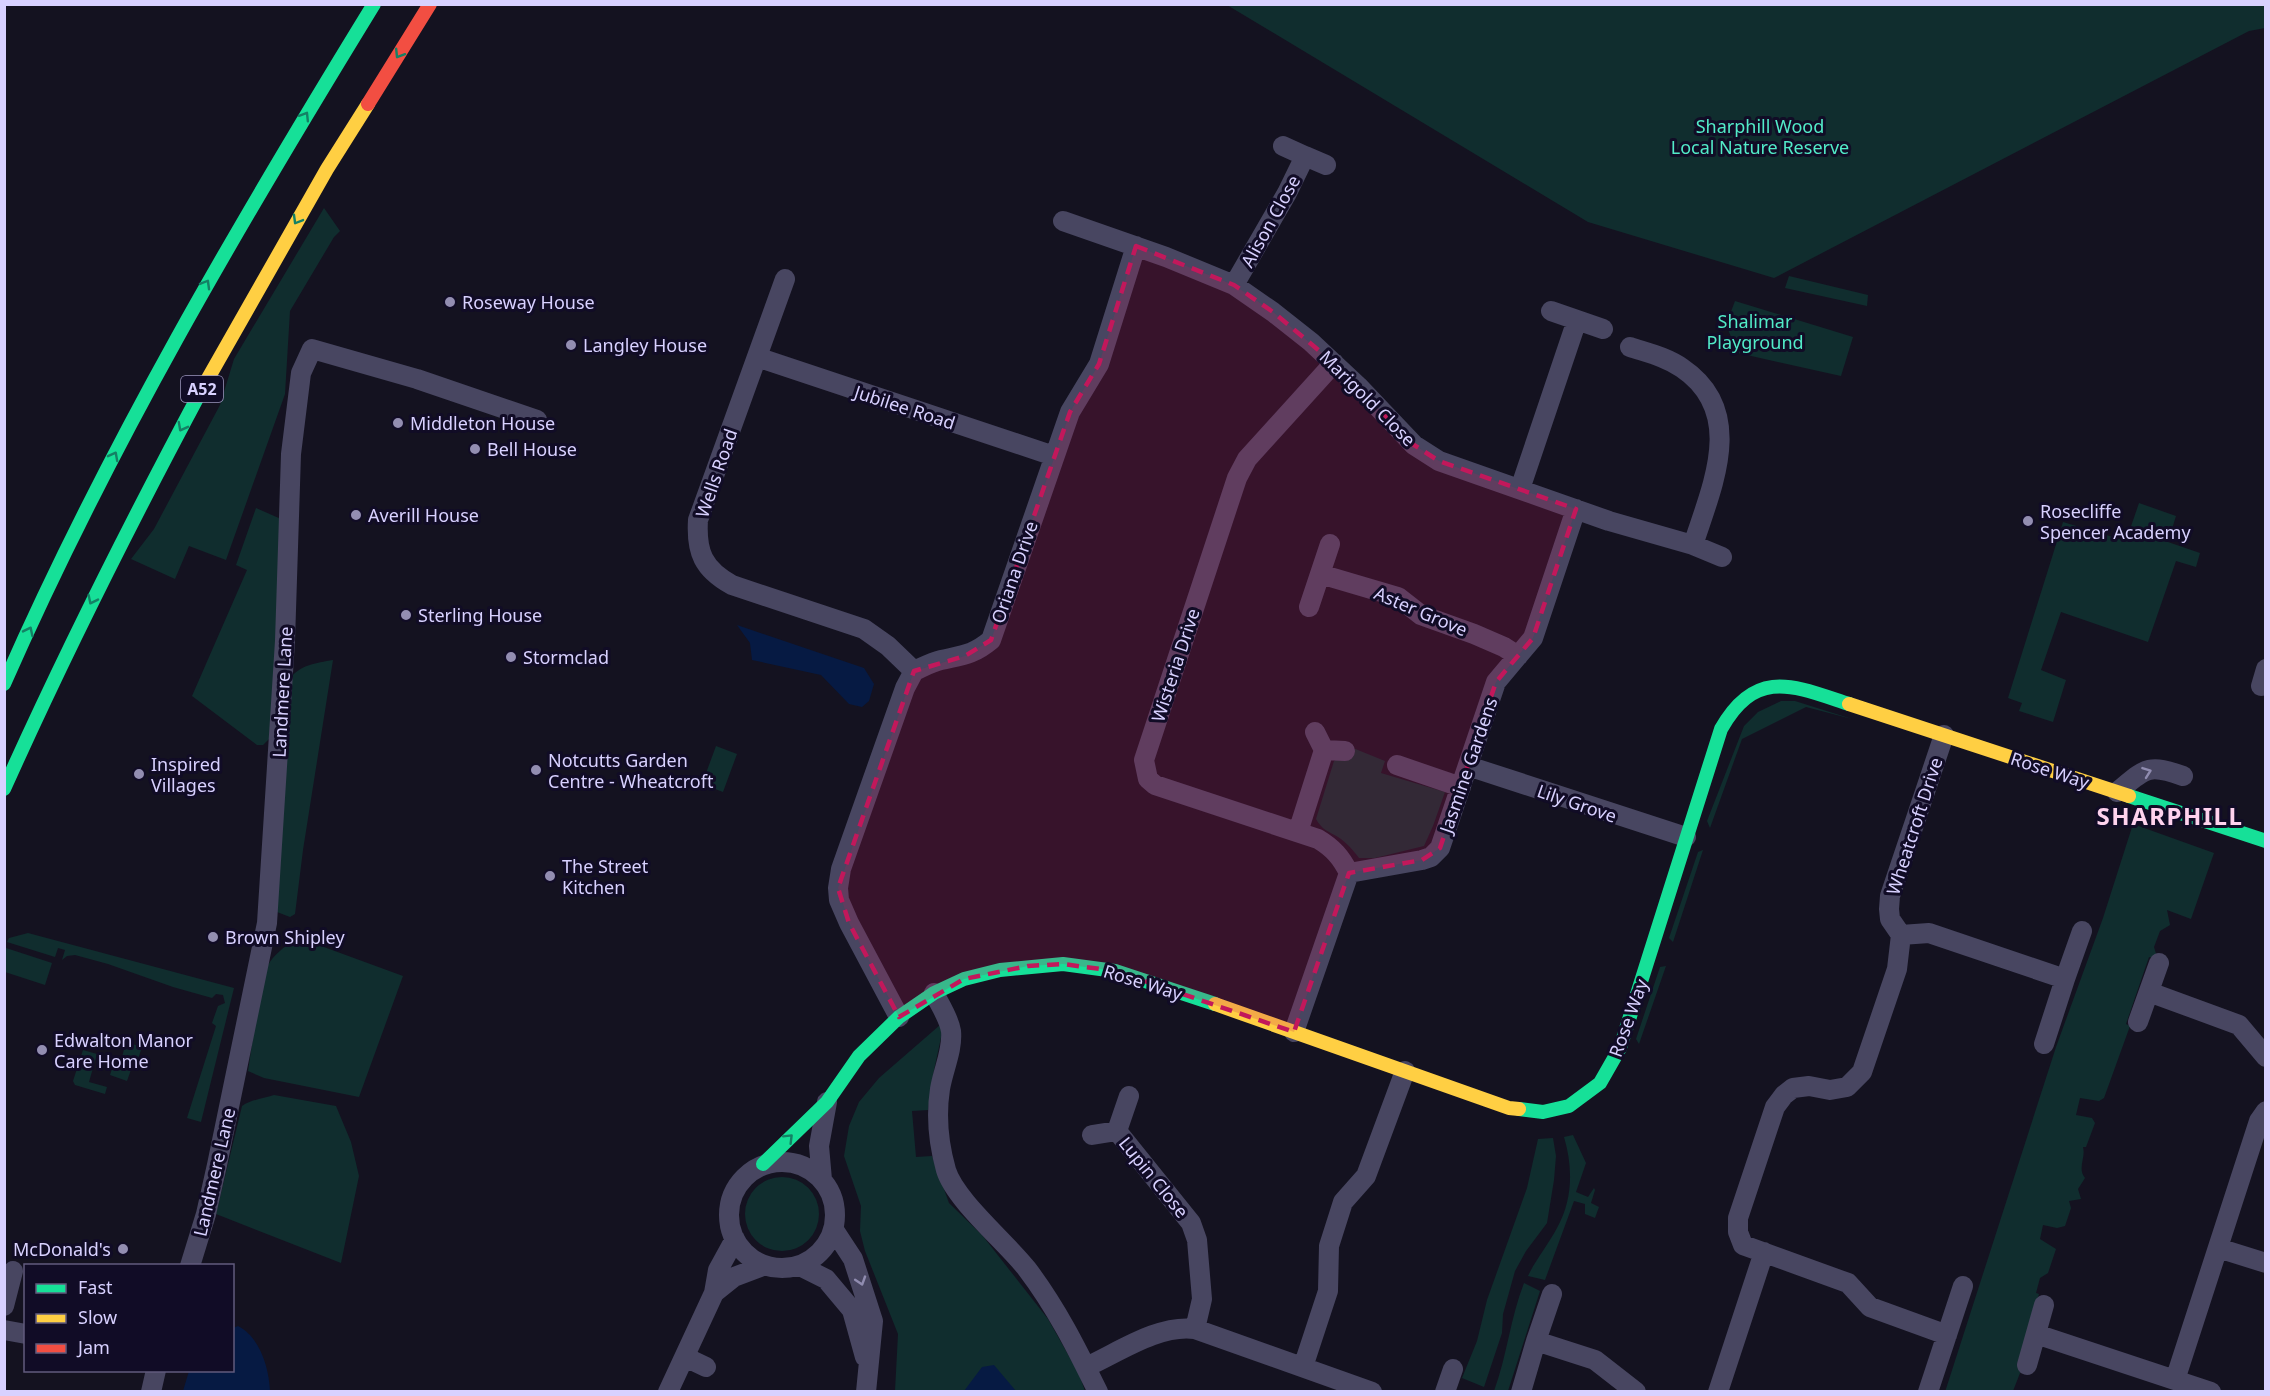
<svg xmlns="http://www.w3.org/2000/svg" width="2270" height="1396" font-family="'Noto Sans',sans-serif">
<rect width="100%" height="100%" fill="#141220"/>
<path fill="#102d2e" d="M2265 4V28L2249 31 1774 278 1588 222 1227 5Z
M324 208 340 231 334 237 290 311 285 394 226 560 189 546 175 579 131 559 154 529 220 405 234 359Z
M1789 276 1868 295 1867 306 1785 288Z
M1735 301 1853 337 1841 376 1738 353 1726 325Z
M2139 503 2176 516 2168 542 2200 553 2196 567 2176 561 2148 642 2061 612 2041 670 2066 680 2053 722 2019 711 2022 703 2008 698 2063 522 2126 541Z
M256 508 281 519 283 572 270 738 263 745H257L192 696 247 570 236 565Z
M333 660 303 850 295 914 290 917 277 912 289 680C299 665 316 663 333 660Z
M1781 701H1795L1852 719 1806 707 1742 739 1710 828 1707 821 1744 726 1758 712Z
M716 746 737 754 723 792 702 784Z
M1353 748 1385 761 1381 773 1445 792 1433 826 1424 846 1375 858H1359C1353 850 1347 843 1338 837 1328 831 1322 830 1316 819L1334 761Z
M2133 824 2214 853 2191 919 2167 910 2170 925 2160 931 2154 947 2157 957 2155 959 2149 957 2126 1024 2130 1026 2104 1098 2099 1101 2080 1098 2076 1115 2092 1118 2095 1123 2086 1147H2083C2086 1158 2077 1168 2085 1178L2078 1189 2081 1199 2069 1201 2071 1208 2065 1226 2057 1228 2043 1225 2040 1239 2056 1249 2048 1273 2040 1278 2036 1293 2039 1294 2017 1365 2022 1368 2013 1391 1945 1392 2056 1047 2103 918Z
M1703 850 1673 942 1669 938 1698 852Z
M28 933 234 988 201 1122 187 1118 216 1026 212 1023 218 1006 225 1003 223 995 216 994 212 998 173 987 108 964 75 955 67 956 62 960 65 950 58 948 55 957 7 942 9 938Z
M302 939 403 976 359 1097 264 1078 248 1071 262 977C268 960 284 943 302 939Z
M6 948 52 963 45 985 5 972Z
M1666 966 1639 1044 1636 1039 1660 967Z
M940 1025 942 1033 934 1070 928 1110 912 1111 916 1157 932 1156 949 1203 982 1235 1048 1319 1079 1374 1085 1391H895L898 1334 865 1251 860 1231 861 1206 844 1156 849 1126 859 1102 879 1078Z
M126 1042 142 1047 137 1062 134 1061 127 1081 110 1075 116 1056 122 1057Z
M83 1050 97 1054 89 1082 107 1087 105 1094 75 1085 73 1081Z
M274 1095 336 1106 351 1142 359 1176 341 1263 216 1214 242 1106C252 1099 263 1099 274 1095Z
M1573 1135 1586 1163 1576 1192 1588 1197 1594 1188 1595 1190 1591 1203 1599 1207 1595 1218 1585 1214V1204L1574 1201 1545 1280 1528 1276C1536 1259 1548 1245 1557 1228 1573 1200 1573 1167 1564 1137Z
M1553 1138 1556 1156 1554 1180 1547 1223 1526 1251 1515 1271 1503 1314 1502 1333 1484 1387 1462 1378 1477 1341 1487 1300 1527 1188 1538 1139Z
M745 1214a37 37 0 1 1 74 0a37 37 0 1 1-74 0Z
M1524 1283 1540 1291 1508 1391H1494C1507 1356 1510 1319 1524 1283Z"/>
<path fill="#061a43" d="M737 625 864 668 874 684 869 701 862 707 849 704 821 675 752 660 750 643Z
M238 1326C260 1337 269 1368 270 1391H183L189 1371 232 1370 233 1328Z
M994 1365 1016 1391H964L982 1367Z"/>
<g fill="none" stroke-linecap="round" stroke-linejoin="round">
<path stroke="#484661" stroke-width="20" d="M1305 156 1326 165
M1063 221 1166 257 1234 285 1273 312 1311 342 1358 386 1414 445 1439 461 1609 521 1693 545 1722 557
M785 279 698 520C696 552 703 569 732 585L864 629 888 646 914 671
M1234 285 1287 193 1305 156 1283 146
M1577 320 1603 329
M1630 347C1648 353 1666 357 1682 368 1747 412 1712 486 1693 545
M757 357 1054 456
M1334 363 1247 459 1237 478 1144 760 1148 779 1155 785 1318 839C1333 848 1341 857 1349 873
M1520 489 1577 320 1551 311
M1320 574 1398 597 1421 615 1474 634 1504 647 1518 656
M1309 607 1330 544
M2261 686 2266 669
M1315 732 1324 750 1345 751
M1944 735 1890 896 1889 909 1890 919 1901 935 1897 969 1862 1072 1847 1087 1830 1090 1809 1086 1793 1088 1784 1095 1775 1107 1738 1218V1232L1743 1245 1848 1283 1870 1307 1947 1335
M1397 765 1461 787
M1468 766 1686 837
M2117 792C2145 769 2147 763 2183 776
M1298 832 1324 750
M1349 873 1422 860 1431 857 1440 848 1496 682 1533 638 1576 509
M1901 935 1929 933 2065 979 2082 931
M2149 992 2239 1025 2266 1057
M934 993C940 1005 949 1018 951 1031 953 1050 943 1070 940 1089 936 1115 939 1145 946 1170 955 1200 1006 1242 1027 1269 1056 1307 1077 1349 1098 1392
M899 1017 849 923 839 900 838 888 841 869 905 688 914 671C923 667 932 662 941 660 963 655 973 655 991 640L1070 412 1099 364 1136 246
M2138 1022 2159 963
M1294 1032 1349 873
M2044 1044 2065 979
M1117 1131 1129 1096
M1092 1135 1117 1131 1191 1223 1197 1240 1202 1299 1195 1329
M729 1215a53 53 0 1 1 106 0a53 53 0 1 1-106 0Z
M822 1180 819 1146 827 1102
M834 1230 853 1259 873 1321 866 1392
M2218 1248 2266 1263
M190 1266 206 1214 217 1165 267 923 285 641 291 454 301 373 312 349 417 379 537 420
M800 1266 826 1279 852 1310 865 1357
M714 1293 734 1277 763 1266
M4 1306 13 1271
M4 1330 26 1334
M2036 1334 2211 1392
M1536 1341 1552 1294
M685 1357 706 1367
M2027 1365 2044 1305
M1086 1367C1119 1352 1159 1324 1195 1329L1372 1392
M1303 1367 1328 1291 1329 1246 1343 1202 1366 1176 1405 1071
M2175 1380 2259 1121 2266 1111
M151 1392 156 1370
M668 1392 714 1293 718 1270 735 1239
M1445 1392 1453 1369
M1521 1392 1536 1341 1595 1360 1636 1392
M1718 1392 1764 1252
M1928 1392 1963 1286"/>
<path stroke="#16e098" stroke-width="14" d="M4 684C108 447 239 224 374 4
M4 789C65 653 132 520 202 389
M2129 796 2266 841
M1519 1109 1543 1112 1569 1106 1600 1083 1620 1048 1721 729C1756 667 1794 686 1849 704
M763 1164 827 1102 859 1056 899 1017 934 993 964 979 1000 970 1063 964 1115 971 1215 1004"/>
<path stroke="#ffcf43" stroke-width="14" d="M202 389 327 169 368 104
M1849 704 2129 796
M1215 1004 1509 1108 1519 1109"/>
<path stroke="#f24e42" stroke-width="14" d="M368 104 430 4"/>
</g>
<defs><path id="oneway-chevron" d="M-2-3.5L2.5 0L-2 3.5" fill="none" stroke-width="1.6" stroke-linecap="round" stroke-linejoin="round" transform="scale(1.5)"/></defs>
<g stroke="#148165">
<use href="#oneway-chevron" transform="translate(399 54) rotate(122)"/>
<use href="#oneway-chevron" transform="translate(305 116) rotate(-58)"/>
<use href="#oneway-chevron" transform="translate(297 220) rotate(120)"/>
<use href="#oneway-chevron" transform="translate(206 284) rotate(-60)"/>
<use href="#oneway-chevron" transform="translate(182 427) rotate(118)"/>
<use href="#oneway-chevron" transform="translate(114 456) rotate(-62)"/>
<use href="#oneway-chevron" transform="translate(92 600) rotate(116)"/>
<use href="#oneway-chevron" transform="translate(29 631) rotate(-64)"/>
<use href="#oneway-chevron" transform="translate(789 1138) rotate(-45)"/>
</g>
<g stroke="#908cb0">
<use href="#oneway-chevron" transform="translate(2147 772) rotate(-20)"/>
<use href="#oneway-chevron" transform="translate(861 1281) rotate(72)"/>
</g>
<path fill="#c2185b" fill-opacity="0.2" stroke="#c2185b" stroke-width="4.5" stroke-dasharray="12 8" stroke-linejoin="round" d="M1136 246 1234 285 1273 312 1334 363 1414 445 1439 461 1576 509 1533 638 1496 682 1440 848 1422 860 1349 873 1294 1032 1115 971 1063 964 1028 966 964 979 899 1017 849 923 838 888 914 671 965 656 991 640 1070 412 1099 364Z"/>
<g fill="#938eb1" stroke="#110c26" stroke-width="2">
<circle cx="450" cy="302" r="6"/>
<circle cx="571" cy="345" r="6"/>
<circle cx="398" cy="423" r="6"/>
<circle cx="475" cy="449" r="6"/>
<circle cx="356" cy="515" r="6"/>
<circle cx="2028" cy="521" r="6"/>
<circle cx="406" cy="615" r="6"/>
<circle cx="511" cy="657" r="6"/>
<circle cx="536" cy="770" r="6"/>
<circle cx="139" cy="774" r="6"/>
<circle cx="550" cy="876" r="6"/>
<circle cx="213" cy="937" r="6"/>
<circle cx="42" cy="1050" r="6"/>
<circle cx="123" cy="1249" r="6"/>
</g>
<g text-anchor="middle" dominant-baseline="central" stroke-width="6" stroke-linejoin="round" paint-order="stroke">
<rect fill="#110c26" stroke="#9c96be" stroke-width="1.5" x="181" y="376" width="42" height="26" rx="4.5"/>
<g font-size="16" font-weight="bold" fill="#d8d1ff">
<text x="202" y="389">A52</text>
</g>
<g font-size="18" fill="#52ebc8" stroke="#110c26">
<text x="1760" y="126">Sharphill Wood<tspan x="1760" dy="21">Local Nature Reserve</tspan></text>
<text x="1755" y="321">Shalimar<tspan x="1755" dy="21">Playground</tspan></text>
</g>
<g font-size="18" fill="#d8d1ff" stroke="#110c26">
<text transform="translate(1270 221) rotate(-61)">Alison Close</text>
<text transform="translate(1368 398) rotate(45)">Marigold Close</text>
<text transform="translate(905 407) rotate(18)">Jubilee Road</text>
<text transform="translate(716 473) rotate(-71)">Wells Road</text>
<text transform="translate(1014 572) rotate(-71)">Oriana Drive</text>
<text transform="translate(1421 611) rotate(23)">Aster Grove</text>
<text transform="translate(1175 665) rotate(-72)">Wisteria Drive</text>
<text transform="translate(282 692) rotate(-87)">Landmere Lane</text>
<text transform="translate(1468 765) rotate(-71)">Jasmine Gardens</text>
<text transform="translate(2050 770) rotate(18)">Rose Way</text>
<text transform="translate(1577 803) rotate(19)">Lily Grove</text>
<text transform="translate(1914 826) rotate(-72)">Wheatcroft Drive</text>
<text transform="translate(1143 982) rotate(17)">Rose Way</text>
<text transform="translate(1628 1018) rotate(-70)">Rose Way</text>
<text transform="translate(214 1172) rotate(-77)">Landmere Lane</text>
<text transform="translate(1154 1177) rotate(51)">Lupin Close</text>
</g>
<g font-size="18" fill="#d8d1ff" stroke="#110c26" text-anchor="start">
<text x="462" y="302">Roseway House</text>
<text x="583" y="345">Langley House</text>
<text x="410" y="423">Middleton House</text>
<text x="487" y="449">Bell House</text>
<text x="2040" y="511">Rosecliffe<tspan x="2040" dy="21">Spencer Academy</tspan></text>
<text x="368" y="515">Averill House</text>
<text x="418" y="615">Sterling House</text>
<text x="523" y="657">Stormclad</text>
<text x="548" y="760">Notcutts Garden<tspan x="548" dy="21">Centre - Wheatcroft</tspan></text>
<text x="151" y="764">Inspired<tspan x="151" dy="21">Villages</tspan></text>
<text x="562" y="866">The Street<tspan x="562" dy="21">Kitchen</tspan></text>
<text x="225" y="937">Brown Shipley</text>
<text x="54" y="1040">Edwalton Manor<tspan x="54" dy="21">Care Home</tspan></text>
<text x="111" y="1249" text-anchor="end">McDonald's</text>
</g>
<g font-size="24" font-weight="bold" letter-spacing="1.5" fill="#ffd3ee" stroke="#110c26">
<text x="2170" y="815">SHARPHILL</text>
</g>
</g>
<rect width="2270" height="1396" fill="none" stroke="#d8d1ff" stroke-width="12"/>
<rect x="24" y="1264" width="210" height="108" fill="#110c26" stroke="#615b7d" stroke-width="1.5"/>
<rect x="36" y="1284" width="30" height="9" fill="#16e098" stroke="#615b7d" stroke-width="1.5"/>
<text x="78" y="1294" font-size="18" fill="#d8d1ff">Fast</text>
<rect x="36" y="1314" width="30" height="9" fill="#ffcf43" stroke="#615b7d" stroke-width="1.5"/>
<text x="78" y="1324" font-size="18" fill="#d8d1ff">Slow</text>
<rect x="36" y="1344" width="30" height="9" fill="#f24e42" stroke="#615b7d" stroke-width="1.5"/>
<text x="78" y="1354" font-size="18" fill="#d8d1ff">Jam</text>
</svg>
